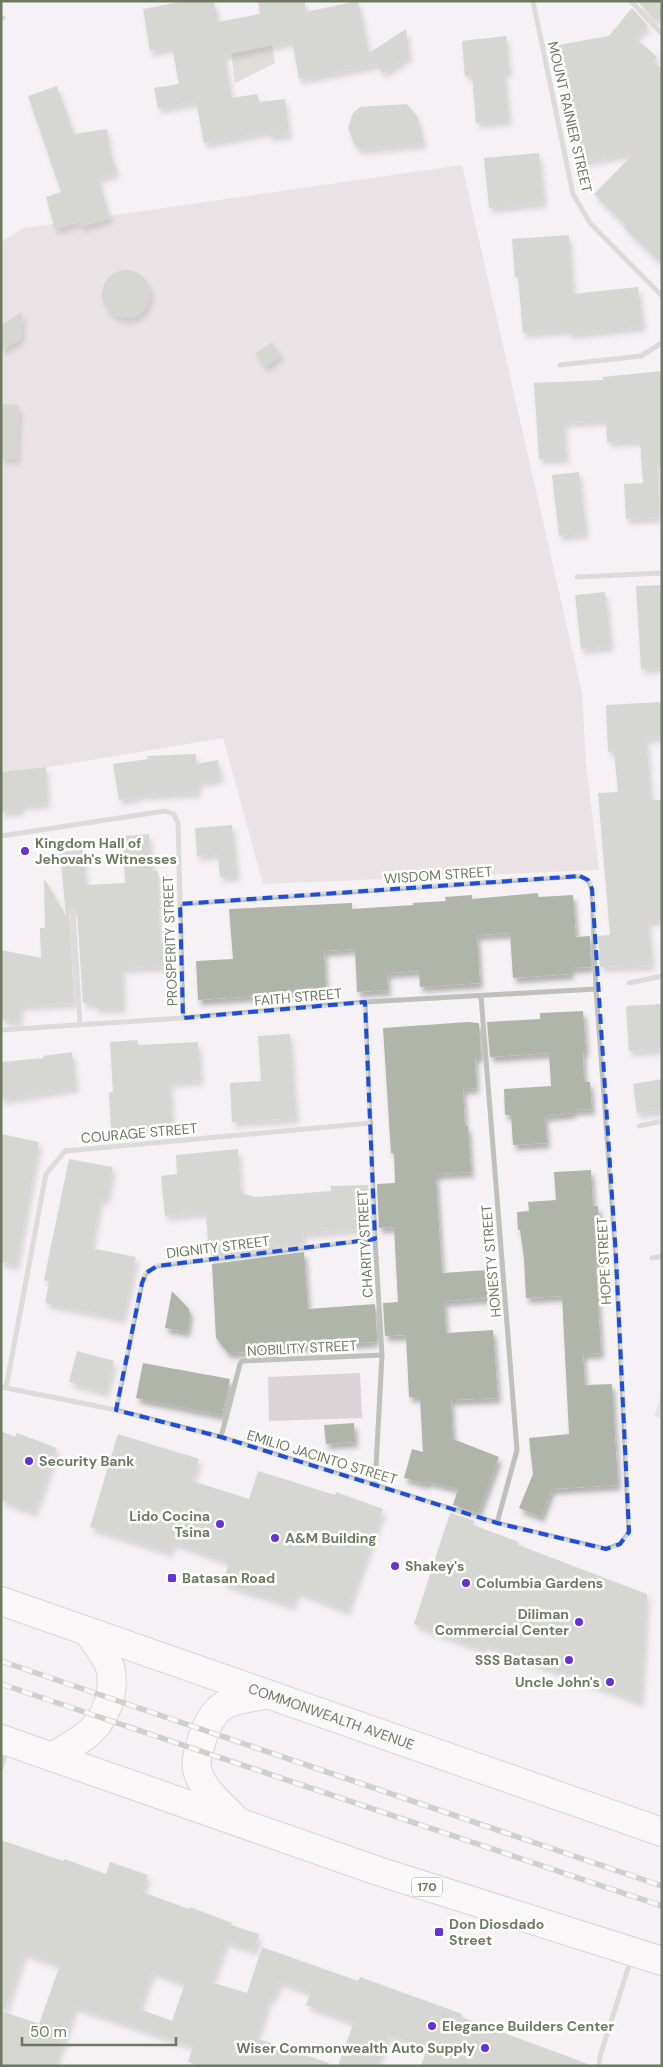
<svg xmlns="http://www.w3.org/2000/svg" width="663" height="2067" font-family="'DM Sans',sans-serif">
<defs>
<filter id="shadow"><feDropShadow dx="3" dy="5.5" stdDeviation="2.5" flood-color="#0004"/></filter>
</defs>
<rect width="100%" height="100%" fill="#f5f1f4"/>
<path fill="#dbd3d5" d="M462 165 582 693 586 763 599 870 263 884 223 738 1 775V242L24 228Z
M360 1373 362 1418 269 1421 268 1377Z
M662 1394V1419L654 1416Z"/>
<path fill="#c3c8ba" d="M272 45 275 63 235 83 231 49Z"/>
<path fill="#b0b5aa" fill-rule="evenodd" filter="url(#shadow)" d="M185 1H214L218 22 260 14 258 1H305V12L358 1 369 53 406 29 409 56 383 73 377 64 299 79 292 41 224 55 232 98 257 94 259 102 285 99 289 134 269 136 268 131 204 143 196 101 158 108 154 88 179 84 172 47 150 51 143 9Z
M640 1H662V14L655 20 638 2Z
M632 8 648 26 634 37 657 57 653 61 662 69V264L624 228 626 226 594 194 635 152 583 161 573 101 568 102 558 45 609 36Z
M506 36 509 72H504L509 120 476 123 472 75 465 76 462 41Z
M57 86 74 134 107 129 110 152 117 172 98 178 110 218 81 227 79 222 55 229 46 197 61 192 28 96Z
M407 104 417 116 424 143 360 149 354 144 348 128 353 113 360 107Z
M539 153 544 202 489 208 484 158Z
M569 235 573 294 638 287 643 326 568 334V329L523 333 518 277H515L512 239Z
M102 294a24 24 0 1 1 48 0a24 24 0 1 1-48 0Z
M22 312 21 339 1 350V325Z
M272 342 281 355 265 367 255 354Z
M662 371V464H657L660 517 626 519 624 484 643 483 640 440 607 442 606 420 564 422 566 458 539 459 534 383 603 380V377Z
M1 404 19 405 17 459 1 458Z
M579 472 586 533 559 536 552 475Z
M662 585V667L641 669 636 586Z
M605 592 611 646 581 649 575 595Z
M662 702V737L646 738 651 800H662V920L648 921 652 965 600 967 598 936 610 935 598 793 618 792 614 751 608 752 606 705Z
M196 754V764L218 760 221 778 198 782V792L137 795 138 797 119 800 113 764 148 759 147 756Z
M46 767 47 803 21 805V810L1 812V772Z
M232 825 237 876 220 877 218 854 197 856 195 828Z
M149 834 152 871H158L160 943 163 942 164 966 122 968 123 1008H95V1003H83L77 912 72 908 69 912 74 1003 21 1005 19 1022 1 1019V950L41 958 40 928H45L44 878 66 916 60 852 83 849 86 885 125 883 123 836Z
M538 893V897L573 895 576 937 590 936 591 967 571 968V974L513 978 510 933 477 935 480 983 420 987 419 971 387 973 388 990 357 992 355 949 324 951 326 994 298 995V993L198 1000 196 961 233 959 229 909 352 903V909L413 905V903L446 901 445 897 472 895V899Z
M662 1004V1049L629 1051 626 1006Z
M583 1011 586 1051H583L584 1082H590L592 1109 573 1110V1113L545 1116 547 1143 513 1145 511 1115H505L504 1089 551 1086 549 1053 490 1057 487 1022 540 1019V1013Z
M468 1022 479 1023 481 1057H475L476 1088 463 1089 465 1126H468L471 1172 436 1174V1180L442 1273 488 1270 490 1298 444 1301 446 1333 493 1330 498 1398 451 1400 453 1439 499 1457 478 1513 453 1505 458 1489 427 1481V1484L404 1478 412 1449 423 1452 420 1397H409L406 1335 385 1336 383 1303 398 1302 394 1227 379 1228 377 1184 395 1183 394 1153H391L383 1028Z
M290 1034 296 1118 232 1122 230 1083 261 1081 258 1036Z
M137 1040 138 1045 198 1042 201 1080 170 1082 172 1126 111 1130 109 1092H113L110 1042Z
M72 1052 76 1087 1 1099V1062L44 1058 43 1056Z
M662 1079V1110L637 1113 633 1084Z
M1 1134 39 1142 16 1265 1 1262Z
M238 1149 241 1193 255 1197 331 1191V1186L368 1185 370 1228 303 1233 304 1243 211 1255 210 1242 208 1243 206 1212 165 1216 161 1176 177 1174 176 1155Z
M69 1159 113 1167 107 1199 101 1197 91 1248 136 1257 123 1318 45 1303 49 1282 44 1280Z
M591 1170 593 1206H598L601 1265H596L601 1353 583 1354 585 1385 612 1384 618 1485 552 1489 541 1517 519 1508 533 1474 529 1438 569 1434 562 1296 526 1298 524 1259 520 1230H518L517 1212 529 1211 528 1202 556 1200 554 1172Z
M304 1252 308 1309 375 1304 377 1337H375V1342L277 1347V1350L228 1353 216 1338 212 1264Z
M172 1291 189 1309 190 1315 187 1332 165 1328Z
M77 1351 114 1361 106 1392 69 1382Z
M143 1363 230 1379 222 1415 136 1398Z
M354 1423 355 1442 326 1444 324 1425Z
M1 1431 15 1437 17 1433 57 1448 34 1512 1 1500Z
M118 1434 199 1459 192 1481 249 1499 258 1471 335 1495 336 1492 383 1509 347 1610 297 1591 292 1605 223 1583 229 1562 173 1542 170 1552 90 1527Z
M450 1513 475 1521 473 1525 519 1542 518 1545 647 1594 641 1702 484 1644 482 1649 414 1624Z
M1 1840 63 1861 64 1859 106 1874 110 1862 148 1875 142 1892 189 1909 190 1907 232 1923 231 1925 259 1934 254 1950 226 1941 211 1982 247 1993 262 1947 358 1981 360 1977 462 2014 461 2017 588 2064 587 2066H421L427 2048 388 2034 376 2066H338L354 2022 306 2005 311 1992 279 1981 274 1997 270 1996 256 2038 329 2063V2066H199L188 2062 193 2046 75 2006 55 2066H1V2011L39 2024 60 1965 24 1952 5 2010H1ZM152 1971 185 1983 172 2021 139 2009Z"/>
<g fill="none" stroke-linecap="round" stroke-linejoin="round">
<defs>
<g id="primary">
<path id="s1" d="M1 1601 662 1832"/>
<path d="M1 1739 378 1871 662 1961"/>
<path d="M52 1757C80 1740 101 1731 110 1698 112 1687 113 1677 110 1667 105 1654 95 1642 87 1631"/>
<path d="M234 1818C222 1805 204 1791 198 1773 194 1761 199 1751 202 1739 215 1700 229 1701 266 1695"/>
</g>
</defs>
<use href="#primary" stroke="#b1b6ad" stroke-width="30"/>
<path stroke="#bdc1b9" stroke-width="5" d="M533 1 573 194 590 223 662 296
M631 1 662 34
M1 18H3
M560 365 641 356 662 343
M577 577 662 573
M1 836 165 811 174 814 178 823 183 1018
M73 912 80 1024
M629 983 662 976
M481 996 517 1450 497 1523
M365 1002 375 1239 382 1355 375 1485
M1 1030 183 1018 365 1002 596 989
M639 1126 662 1121
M652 1258 662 1256
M1 1387 116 1410 221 1437 497 1523 606 1549 620 1544 629 1532 616 1257 596 989 592 889 588 880 580 876 180 904
M6 1388 46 1174 65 1151 371 1123
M116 1410 142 1283 146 1273 157 1266 375 1239
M221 1437 240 1364 242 1361 382 1355
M1 1768 7 1749
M599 2066 600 2056 631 1959"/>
<use href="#primary" stroke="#fff" stroke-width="28"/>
<defs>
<path id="rail" d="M1 1661 662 1886
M1 1684 662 1906"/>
</defs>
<use href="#rail" stroke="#9fa69a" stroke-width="5.5"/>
<use href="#rail" stroke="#fff" stroke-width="4" stroke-dasharray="11" stroke-linecap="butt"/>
</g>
<path d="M0 0H663V2067H0ZM580 876 588 880 592 889 616 1257 629 1532 620 1544 606 1549 497 1523 221 1437 116 1410 142 1283 146 1273 157 1266 375 1239 365 1002 183 1018 180 904Z" fill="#f5f1f4" fill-opacity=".55" fill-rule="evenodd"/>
<path fill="none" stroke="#1d4ed8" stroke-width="4" stroke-dasharray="10 6" stroke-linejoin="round" d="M580 876 588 880 592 889 616 1257 629 1532 620 1544 606 1549 497 1523 221 1437 116 1410 142 1283 146 1273 157 1266 375 1239 365 1002 183 1018 180 904Z"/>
<g fill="#6632d4" stroke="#fff" stroke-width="2">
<circle cx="25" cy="851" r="5"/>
<circle cx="29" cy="1461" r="5"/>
<circle cx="220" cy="1524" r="5"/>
<circle cx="275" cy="1538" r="5"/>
<circle cx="395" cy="1566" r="5"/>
<rect x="167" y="1573" width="10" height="10" rx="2.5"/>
<circle cx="466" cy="1583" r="5"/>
<circle cx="579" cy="1622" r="5"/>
<circle cx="569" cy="1660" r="5"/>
<circle cx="610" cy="1682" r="5"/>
<rect x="434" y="1927" width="10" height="10" rx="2.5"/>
<circle cx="432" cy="2026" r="5"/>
<circle cx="485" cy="2048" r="5"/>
</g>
<g text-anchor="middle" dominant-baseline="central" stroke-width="5" stroke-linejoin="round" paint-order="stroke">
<rect fill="#fff" stroke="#99a291" stroke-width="1" x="412" y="1877.5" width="30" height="19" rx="4"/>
<g font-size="12" font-weight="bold" fill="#6d7a62">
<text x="427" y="1887">170</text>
</g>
<g font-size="14" fill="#6d7a62" stroke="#fff">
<text transform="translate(570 117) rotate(77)">MOUNT RAINIER STREET</text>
<text transform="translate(438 875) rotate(-4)">WISDOM STREET</text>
<text transform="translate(170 941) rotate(-92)">PROSPERITY STREET</text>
<text transform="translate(298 997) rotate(-5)">FAITH STREET</text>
<text transform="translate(139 1133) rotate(-5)">COURAGE STREET</text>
<text transform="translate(365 1244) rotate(-93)">CHARITY STREET</text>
<text transform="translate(218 1247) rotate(-7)">DIGNITY STREET</text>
<text transform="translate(491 1261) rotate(-95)">HONESTY STREET</text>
<text transform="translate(604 1261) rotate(-93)">HOPE STREET</text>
<text transform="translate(302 1348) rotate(-3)">NOBILITY STREET</text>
<text transform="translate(322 1457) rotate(17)">EMILIO JACINTO STREET</text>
<text stroke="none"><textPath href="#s1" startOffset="350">COMMONWEALTH AVENUE</textPath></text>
</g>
<g font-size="14" font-weight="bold" fill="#6d7a62" stroke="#fff" text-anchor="start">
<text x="35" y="843">Kingdom Hall of<tspan x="35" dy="16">Jehovah's Witnesses</tspan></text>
<text x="39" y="1461">Security Bank</text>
<text x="210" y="1516" text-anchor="end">Lido Cocina<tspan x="210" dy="16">Tsina</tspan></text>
<text x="285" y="1538">A&amp;M Building</text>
<text x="405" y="1566">Shakey's</text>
<text x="182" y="1578">Batasan Road</text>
<text x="476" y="1583">Columbia Gardens</text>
<text x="569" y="1614" text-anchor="end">Diliman<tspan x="569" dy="16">Commercial Center</tspan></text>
<text x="559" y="1660" text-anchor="end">SSS Batasan</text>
<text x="600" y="1682" text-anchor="end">Uncle John's</text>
<text x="449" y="1924">Don Diosdado<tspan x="449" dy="16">Street</tspan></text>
<text x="442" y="2026">Elegance Builders Center</text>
<text x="475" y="2048" text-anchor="end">Wiser Commonwealth Auto Supply</text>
</g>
</g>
<rect width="663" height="2067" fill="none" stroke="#6d7a62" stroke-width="5"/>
<path d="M22 2037v8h154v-8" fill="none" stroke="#6d7a62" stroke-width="2.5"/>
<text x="30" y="2037" font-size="15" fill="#6d7a62" stroke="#ffffff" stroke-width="4" paint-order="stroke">50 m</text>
</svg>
